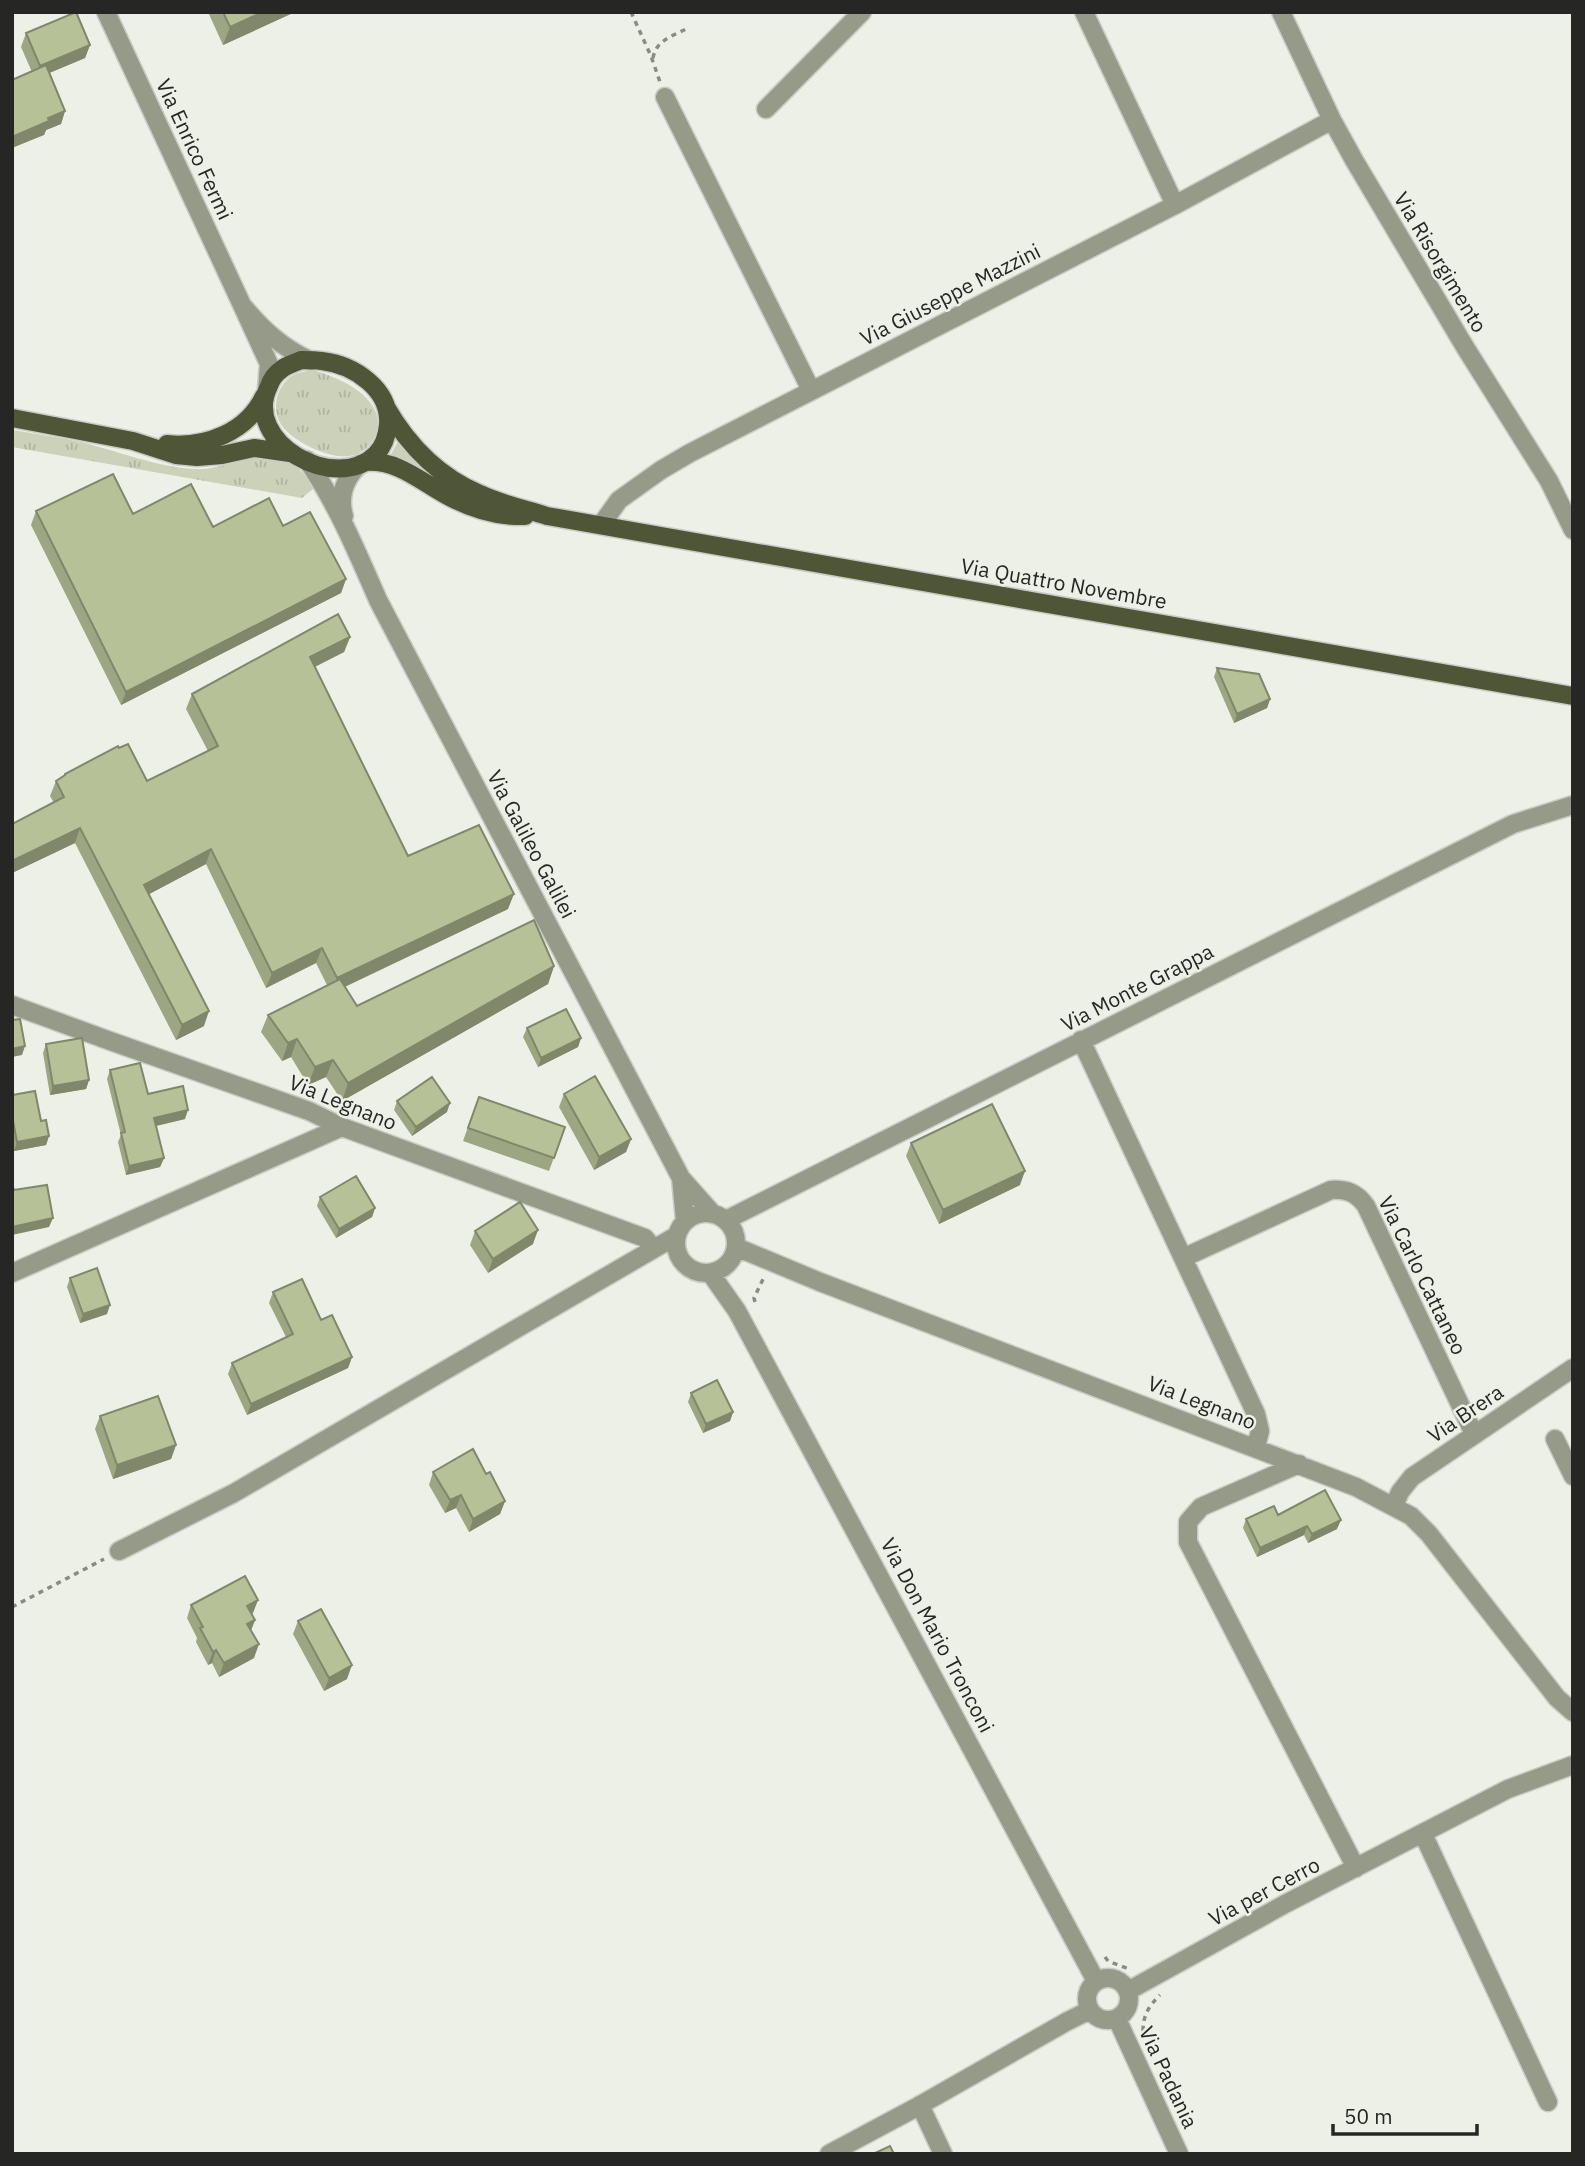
<svg xmlns="http://www.w3.org/2000/svg" width="1585" height="2166" font-family="'IBM Plex Sans',sans-serif">
<defs>
<pattern id="grass-tufts" width="24" height="20" patternUnits="userSpaceOnUse" patternTransform="scale(1.75)"><rect width="24" height="20" fill="#ccd2b9"/><path d="M3 7l-1-3M5 7V3M7 7l1-3M15 17l-1-3M17 17v-4M19 17l1-3" fill="none" stroke="#afb49f"/></pattern>
</defs>
<rect width="100%" height="100%" fill="#edf0e7"/>
<path fill="url(#grass-tufts)" d="M311 370C339 376 393 401 374 438 369 448 359 455 349 456 329 459 294 442 282 426 271 411 276 388 290 377 296 373 303 372 311 370Z
M12 430C35 434 58 437 81 442 118 451 156 467 195 469 226 471 253 449 284 460 298 465 306 476 314 488L302 498 12 447Z
M397 443H399L409 454 453 492 410 462 391 458 390 456Z"/>
<g fill="none" stroke-linecap="round" stroke-linejoin="round">
<defs>
<path id="minor" d="M106 12 242 305
M1084 12 1175 205
M1281 12 1332 120 1354 160 1465 347 1549 481 1573 530
M665 97 811 390
M766 109 862 12
M267 389 269 364 242 305C262 329 282 348 311 361
M307 460C337 504 357 552 378 600L681 1178 713 1214
M344 516C338 495 345 478 360 464
M601 525 619 500 661 470 690 453 1175 205 1332 120
M12 1005 113 1042 309 1111 342 1127 645 1238 653 1248
M1081 1040 1256 1414 1260 1431 1256 1447
M681 1178 685 1221
M676 1243a30 30 0 1 1 60 0a30 30 0 1 1-60 0Z
M726 1220 1513 824 1573 805
M736 1247 820 1282 1356 1487 1411 1516 1429 1534 1557 1698 1573 1712
M1183 1258 1331 1190C1347 1189 1357 1193 1366 1206L1474 1434
M12 1273 342 1127
M711 1274 737 1311 1096 1981
M1555 1439 1573 1476
M1299 1464 1201 1507 1188 1522V1542L1356 1868
M1394 1506 1400 1492 1412 1477 1573 1368
M119 1551 234 1493 676 1236
M1423 1834 1548 2102
M1087 1999a21 21 0 1 1 42 0a21 21 0 1 1-42 0Z
M1128 1991 1285 1904 1508 1789 1573 1765
M1117 2019 1179 2154
M920 2105 943 2154
M829 2154 915 2108 1066 2022 1090 2010"/>
<path id="major" d="M301 360C308 360 316 360 322 361 355 365 391 390 388 425 387 436 384 446 376 454 336 495 241 442 269 386 271 380 276 373 282 369 287 365 295 363 301 360Z
M386 407C408 445 439 477 480 494 501 504 525 509 547 516L1573 696
M12 418 133 441 176 455 197 457 222 455 254 448 290 453
M167 444C206 448 247 432 264 396
M366 462C398 460 420 481 446 495 471 509 496 517 525 516"/>
</defs>
<use href="#minor" stroke="#c9ccc4" stroke-width="21"/>
<use href="#major" stroke="#c9ccc4" stroke-width="21"/>
<path stroke="#898b85" stroke-width="3.5" stroke-dasharray="5 5" stroke-linecap="butt" d="M631 12 651 56 660 82
M653 58C656 40 673 36 688 28
M755 1302 754 1298 764 1277
M12 1607 104 1559
M1105 1957 1108 1961 1129 1969
M1143 2031C1143 2015 1149 2006 1160 1995"/>
<use href="#minor" stroke="#969a89" stroke-width="18"/>
<use href="#major" stroke="#4f5638" stroke-width="18"/>
</g>
<path fill="#9da683" d="M208 12H295L223 45Z
M26 33 90 45 85 58 49 73 65 111 61 124 46 130 44 135 32 72 21 47Z
M36 511 133 514 213 527 283 526 346 579 341 593 121 705 31 525Z
M350 637 344 652 315 667 408 856 508 909 345 987 357 1006 554 966 548 984 342 1101 326 1077 308 1085 291 1057 282 1061 261 1032 268 1015 327 985 316 963 266 988 206 864 149 894 204 1026 176 1040 75 843 12 873V824L54 803 50 796 56 781 64 776 65 774 147 781 208 751 186 709 192 694Z
M1217 668 1270 699 1267 708 1234 723 1214 677Z
M527 1028 581 1038 578 1047 538 1067 523 1037Z
M46 1044 89 1080 86 1089 50 1095 43 1053Z
M110 1070 185 1119 156 1126 164 1158 160 1167 126 1175 118 1142 121 1135 107 1079Z
M564 1094 631 1139 626 1152 594 1170 559 1107Z
M12 1095 41 1121 49 1136 46 1145 14 1151 12 1141Z
M479 1097 565 1127 549 1171 463 1141Z
M397 1101 447 1112 412 1136 394 1110Z
M911 1143 1020 1185 939 1224 906 1156Z
M320 1197 375 1208 372 1217 336 1238 317 1206Z
M475 1231 533 1244 488 1273 470 1245Z
M70 1278 107 1314 80 1323 67 1287Z
M273 1292 321 1320 352 1357 348 1368 247 1415 228 1374 232 1363 286 1337 269 1303Z
M691 1393 733 1412 730 1421 703 1433 688 1402Z
M100 1416 176 1445 171 1459 113 1479 95 1429Z
M433 1472 486 1474 505 1501 500 1514 469 1532 456 1508 445 1513 429 1485Z
M1278 1515 1337 1529 1308 1543 1304 1535 1257 1557 1243 1528 1246 1519Z
M191 1605 253 1613 252 1614 255 1620 251 1630 254 1658 219 1677 212 1663 208 1665 196 1642 197 1638 187 1618Z
M298 1621 347 1679 324 1691 293 1634Z"/>
<path fill="#80876a" d="M263 12H295L223 45 230 27Z
M90 45 85 58 35 79 40 66Z
M65 111 61 124 46 130 44 135 12 148V137L48 118Z
M346 579 341 593 121 705 126 692Z
M350 637 344 652 304 672 310 657Z
M1270 699 1267 708 1234 723 1237 714Z
M80 828 75 843 12 873V861Z
M211 849 206 864 138 900 144 885Z
M514 894 508 909 331 993 337 978Z
M322 948 316 963 266 988 272 973Z
M554 966 548 984 342 1101 348 1083Z
M209 1011 204 1026 176 1040 182 1025Z
M581 1038 578 1047 538 1067 541 1058Z
M297 1039 291 1057 282 1061 288 1043Z
M25 1046 22 1055 12 1057V1049Z
M333 1060 326 1077 308 1085 315 1067Z
M89 1080 86 1089 50 1095 53 1086Z
M450 1103 447 1112 412 1136 416 1127Z
M188 1110 185 1119 151 1127 154 1118Z
M49 1136 46 1145 14 1151 17 1142Z
M631 1139 626 1152 594 1170 599 1157Z
M164 1158 160 1167 126 1175 129 1166Z
M1025 1171 1020 1185 939 1224 943 1210Z
M375 1208 372 1217 336 1238 339 1229Z
M53 1218 49 1227 12 1235V1227Z
M538 1230 533 1244 488 1273 493 1259Z
M110 1305 107 1314 80 1323 83 1314Z
M352 1357 348 1368 247 1415 251 1404Z
M733 1412 730 1421 703 1433 706 1424Z
M176 1445 171 1459 113 1479 117 1465Z
M461 1495 456 1508 445 1513 450 1500Z
M505 1501 500 1514 469 1532 473 1519Z
M1341 1520 1337 1529 1308 1543 1312 1534Z
M1307 1526 1304 1535 1257 1557 1260 1548Z
M258 1600 253 1613 242 1619 247 1606Z
M255 1620 250 1633 247 1624Z
M259 1644 254 1658 219 1677 224 1663Z
M216 1650 212 1663 208 1665 213 1652Z
M352 1665 347 1679 324 1691 329 1678Z"/>
<path fill="#b7c198" stroke="#80876a" stroke-width="2" d="M76 12 90 45 40 66 26 33Z
M223 12H263L230 27Z
M46 65 65 111 48 118 49 121 12 137V80Z
M113 474 133 514 191 484 213 527 269 498 283 526 310 512 346 579 126 692 36 511Z
M338 614 350 637 310 657 408 856 479 825 514 894 337 978 322 948 272 973 211 849 144 885 209 1011 182 1025 80 828 12 861V824L64 797 56 781 65 775V774L118 746 119 748 128 744 147 781 218 746 192 694Z
M1217 668 1259 674 1270 699 1237 714Z
M534 920 554 966 348 1083 333 1060 315 1067 297 1039 288 1043 268 1015 340 979 357 1006Z
M566 1009 581 1038 541 1058 527 1028Z
M20 1019 25 1046 12 1049V1020Z
M82 1038 89 1080 53 1086 46 1044Z
M140 1063 148 1094 183 1086 188 1110 154 1118 164 1158 129 1166 121 1133 125 1132 110 1070Z
M595 1076 631 1139 599 1157 564 1094Z
M432 1077 450 1103 416 1127 397 1101Z
M35 1091 41 1121 46 1120 49 1136 17 1142 12 1115V1095Z
M479 1097 565 1127 554 1158 468 1128Z
M992 1104 1025 1171 943 1210 911 1143Z
M356 1176 375 1208 339 1229 320 1197Z
M12 1184 14 1190 47 1185 53 1218 12 1227Z
M520 1202 538 1230 493 1259 475 1231Z
M97 1268 110 1305 83 1314 70 1278Z
M302 1279 321 1320 332 1315 352 1357 251 1404 232 1363 293 1334 273 1292Z
M717 1380 733 1412 706 1424 691 1393Z
M158 1396 176 1445 117 1465 100 1416Z
M473 1449 486 1474 490 1472 505 1501 473 1519 461 1495 450 1500 433 1472Z
M1325 1490 1341 1520 1312 1534 1307 1526 1260 1548 1246 1519 1274 1506 1278 1515Z
M245 1576 258 1600 247 1606 255 1620 247 1624 259 1644 224 1663 216 1650 213 1652 200 1628 203 1627 191 1605Z
M321 1609 352 1665 329 1678 298 1621Z
M890 2146 894 2154H873Z"/>
<g text-anchor="middle" dominant-baseline="central" stroke-width="5" stroke-linejoin="round" paint-order="stroke">
<g font-size="21" fill="#262724" stroke="#edf0e7">
<text transform="translate(195 149) rotate(65)">Via Enrico Fermi</text>
<text transform="translate(1441 262) rotate(59)">Via Risorgimento</text>
<text transform="translate(950 294) rotate(-27)">Via Giuseppe Mazzini</text>
<text transform="translate(1064 583) rotate(10)">Via Quattro Novembre</text>
<text transform="translate(532 844) rotate(62)">Via Galileo Galilei</text>
<text transform="translate(1137 987) rotate(-27)">Via Monte Grappa</text>
<text transform="translate(343 1102) rotate(22)">Via Legnano</text>
<text transform="translate(1423 1275) rotate(64)">Via Carlo Cattaneo</text>
<text transform="translate(1202 1402) rotate(21)">Via Legnano</text>
<text transform="translate(1465 1413) rotate(-34)">Via Brera</text>
<text transform="translate(938 1635) rotate(62)">Via Don Mario Tronconi</text>
<text transform="translate(1264 1891) rotate(-28)">Via per Cerro</text>
<text transform="translate(1169 2077) rotate(65)">Via Padania</text>
</g>
</g>
<rect width="1585" height="2166" fill="none" stroke="#262724" stroke-width="28"/>
<path d="M1333 2124v10h144v-10" fill="none" stroke="#262724" stroke-width="3.5"/>
<text x="1344" y="2124" font-size="21" fill="#262724" stroke="#edf0e7" stroke-width="5" paint-order="stroke">50 m</text>
</svg>
